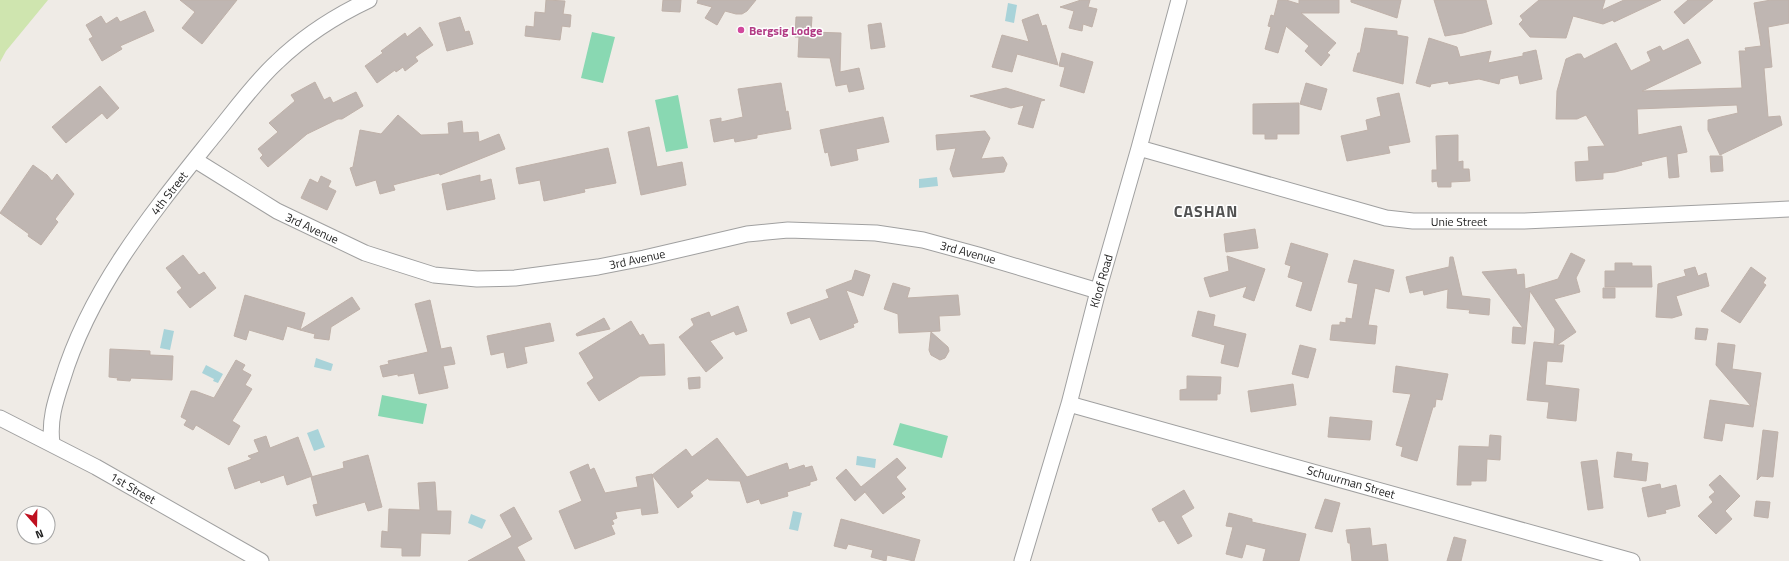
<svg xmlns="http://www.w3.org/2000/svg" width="1789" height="561" font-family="'Titillium Web',sans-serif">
<rect width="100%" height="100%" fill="#efebe6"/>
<path fill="#cfe5af" d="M0 0H48L6 51 0 62Z"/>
<path fill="#89d8b2" d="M592 32 615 37 603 83 581 78Z
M678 95 688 148 666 152 655 100Z
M382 395 427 404 423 424 378 416Z
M900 423 948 436 942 458 893 445Z"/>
<path fill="#a9d3d9" d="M1008 3 1017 5 1014 23 1005 21Z
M937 177 938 186 919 188V179Z
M164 329 174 331 170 350 160 348Z
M316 358 333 364 331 371 314 367Z
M206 365 223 374 218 383 213 381 214 379 202 373Z
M318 429 325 447 314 451 307 433Z
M857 456 876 459 875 468 856 465Z
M793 511 802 513 798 531 789 529Z
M471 514 486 520 482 529 468 523Z"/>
<path fill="#bfb6b2" stroke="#bfb1a9" d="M180 0H237L202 44 182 28 195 12Z
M546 0 565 1 563 14 571 15 570 27 562 26 560 40 525 36 526 26 534 27 535 12 545 13Z
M663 0H681L680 12 662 11Z
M698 0H756L747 11 742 14H736L725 11 717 25 705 18 712 7 697 3Z
M1081 0H1090L1088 7 1097 9 1092 27 1083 24 1082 31 1069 28 1074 11 1060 7Z
M1278 0H1286L1299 4V0H1339V13H1301L1336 43 1327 53 1330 55 1321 66 1305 51 1309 46 1286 26 1278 53 1265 49 1271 27 1268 26 1271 15 1274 16Z
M1351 0H1401L1397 18 1351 2Z
M1434 0H1486L1492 24 1463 33 1445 36Z
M1539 0H1605L1602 10 1624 0H1661L1614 22 1613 20 1603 24 1573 16 1566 38 1530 37 1519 24 1523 20 1520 16Z
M1688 0H1713L1684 24 1674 12Z
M1771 0H1789V23L1768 27 1772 67 1764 68 1768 117 1780 116 1782 125 1720 155 1708 130V120L1738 113 1737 105 1637 109 1638 135 1681 126 1687 152 1677 154 1679 177 1669 178 1667 156 1641 162 1642 165 1615 172 1603 173V179L1576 181 1575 162 1589 161 1588 147 1605 146 1586 115 1577 119H1556L1557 91 1566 59 1577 54H1581L1584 59 1616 43 1631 71 1651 61 1647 52 1660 46 1663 51 1688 39 1701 63 1642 91 1742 88 1739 51H1746L1745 48 1761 46 1754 3Z
M145 11 154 31 120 46 122 49 102 61 89 39 93 37 86 25 101 16 106 24 117 17 120 22Z
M1038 14 1042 26 1046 25 1058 65 1017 54 1012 72 992 67 1002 35 1029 42 1022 20Z
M460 17 465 32 469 31 473 44 447 51 439 23Z
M796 17H812L811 32 841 33 840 72 859 68 864 89 849 92 847 84 836 86 830 58 798 57 799 37H795Z
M881 23 885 47 871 49 868 25Z
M420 27 433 45 415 57 418 61 405 71 403 67 396 72 395 70 377 83 365 66 383 53 381 51 405 33 407 37Z
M1365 28 1397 31V35L1408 37 1403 84 1353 71 1358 53H1360Z
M1429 38 1457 47 1460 57 1491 51 1488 63 1523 56V53L1536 50 1542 79 1520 84 1518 75 1500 79 1499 84 1479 79 1449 84 1448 81 1431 84 1430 87 1416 83Z
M1062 53 1093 62 1084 93 1060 86 1065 67 1059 66Z
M315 82 324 100 330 97 333 103 356 92 363 106 342 119H338L307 134 268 167 260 158 263 155 258 149 278 132 269 123 295 101 291 95Z
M781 83 786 112 788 111 791 129 757 135V138L735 142 734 138 714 142 710 120 721 118V122L743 117 738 89Z
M1306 83 1327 89 1321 110 1300 104Z
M100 86 119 108 107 119 102 113 66 143 52 127Z
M1006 88 1045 100 1041 101 1033 128 1018 124 1024 105 1011 108 970 96Z
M1399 93 1410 142 1388 146 1390 153 1347 161 1341 136 1368 130 1366 120 1381 116 1377 98Z
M1299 103V134H1277V139H1265V134H1253V104Z
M398 115 421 135 449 134 448 123 462 121 463 133 478 132 479 142 499 134 505 149 440 175 439 173 393 185 395 190 380 194 376 180 356 186 350 168 353 167 360 130 381 134Z
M883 117 889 142 856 149 858 160 831 166 828 152 825 153 820 130Z
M649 127 657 167 682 162 686 185 641 195 628 132Z
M985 131 990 138 981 159 1003 157 1007 164 1004 172 953 177 950 169 956 148 937 150 936 135Z
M1458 135V162L1463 161V169H1469L1470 181 1451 182V187H1438L1437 181 1432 182V170H1437L1436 136Z
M608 148 616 183 584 189 585 192 544 201 540 180 519 184 516 168Z
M1710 156H1722L1723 171 1711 172Z
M33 165 47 175 52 181 57 174 74 194 55 219 58 222 41 245 28 236 29 234 0 213Z
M480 175V182L491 179 495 199 447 210 442 184Z
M321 176 331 181 328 187 336 191 327 210 301 198 310 179 318 183Z
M1255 229 1258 248 1226 252 1224 234Z
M1291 243 1328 254 1311 311 1296 306 1303 282 1288 277 1291 266 1285 264Z
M1571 253 1585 260 1576 278 1580 292 1554 299 1576 332 1557 345H1564L1562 362 1547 361 1545 385 1579 389 1576 421 1547 418 1549 402 1527 400 1534 342 1554 344 1555 329 1530 291 1525 344 1512 343 1513 327 1523 328 1482 272 1516 269 1517 275 1524 274 1525 289 1558 279Z
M183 255 199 275 204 272 216 288 190 308 177 292 182 288 166 268Z
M1227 256 1265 269 1254 301 1243 297 1247 286 1210 297 1204 278 1229 271Z
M1450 257H1453L1462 296 1490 299 1489 315 1469 313 1470 310 1447 308 1448 289 1424 295 1423 290 1410 293 1406 277 1449 267Z
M1354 260 1394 270 1389 292 1375 288 1368 325 1377 326 1375 344 1330 340 1332 325H1340V322L1346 323V318L1352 319 1358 284 1348 282Z
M1615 263H1632V266H1651L1652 287H1605V271H1615Z
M1695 267 1698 276 1706 273 1709 286 1676 296 1682 315 1672 318 1656 317 1658 284 1686 276 1684 270Z
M1751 267 1766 278 1763 283 1766 285 1740 323 1721 311Z
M855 270 870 275 863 296 846 290 858 322 853 324 854 327 820 340 810 317 791 324 787 313 829 298 826 290 852 280Z
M893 283 910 288 907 298 958 295 960 315 939 316 940 331 899 333 898 314 884 309Z
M1603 288H1615V298H1603Z
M245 295 305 313 300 330 287 326 283 340 249 330 246 340 234 336Z
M352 297 360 309 331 327 329 340 314 338 315 334 300 330Z
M430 300 441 349 451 347 455 364 443 366 448 388 419 394 414 373 398 376V374L383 377 380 366 389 364 388 361 428 352 415 304Z
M738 306 747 331 736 335 734 331 710 341 723 358 706 372 679 337 694 325 691 319 709 312 711 317Z
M1198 311 1215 315 1213 326 1246 334 1238 367 1221 363 1225 345 1192 336Z
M604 318 610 329 577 336 576 334Z
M631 321 640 336 643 334 649 345 664 344 665 375 640 376 599 401 587 383 594 378 579 353Z
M550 323 554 341 524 347 527 363 507 368 504 352 491 355 487 336Z
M1696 328 1708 329 1706 340 1695 339Z
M931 332 948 347 949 351 945 358 940 360 931 355 929 350Z
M1718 343 1735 345 1732 369 1761 373 1753 427 1725 423 1722 441 1704 438 1710 400 1751 406 1716 365Z
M1300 345 1316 349 1308 378 1292 374Z
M110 349 150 351V355L173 356 172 380 131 378 130 381 117 380 118 378 109 377Z
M236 360 245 365 242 370 251 375 245 385 252 389 232 421 240 426 229 445 196 425 193 430 184 425 187 420 181 417 191 391H195L214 398Z
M1396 366 1448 374 1442 400 1436 399 1435 407H1433L1417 461 1401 456 1403 447 1396 445 1411 394 1393 392Z
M1187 376 1221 377 1220 394H1217V400H1180V390L1187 389Z
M700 377V388L689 389 688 378Z
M1293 384 1296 405 1251 412 1248 391Z
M1330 417 1372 421 1370 440 1328 437Z
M1763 430 1778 432 1773 477 1761 476 1757 480Z
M1490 435 1501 436 1500 460 1487 459 1486 481H1471V485H1457L1459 446 1489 447Z
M266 436 270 448 298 437 312 476 287 485 284 475 261 483 260 480 235 489 228 468 252 459 248 456 259 452 254 440Z
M717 438 747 477 787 463 789 470 804 465 805 468 812 466 817 480 810 482V485L787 492 788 496 761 504 759 499 747 503 740 481 709 480 708 478 690 492 693 496 678 508 652 475 686 449 692 457Z
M1617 452 1632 454 1631 461 1648 463 1646 481 1614 477Z
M368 455 382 507 368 511 365 502 316 516 313 505 318 504 311 477 344 468 343 462Z
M897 458 906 468 896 477 906 489 901 493 905 497 883 514 864 491 865 492 855 501 836 478 846 469 861 487Z
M1597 460 1603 508 1588 510 1581 462Z
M588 464 590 470 594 468 605 493 638 487 636 477 652 474 658 513 642 515 641 508 615 512 617 518 612 520 614 524 611 525 615 534 575 549 559 511 582 501 570 472Z
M1720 475 1740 496 1725 511 1732 519 1716 534 1698 516 1713 502 1709 497 1715 492 1709 485Z
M435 482 437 511H451L450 534 421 533 420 556H402V548L381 547 382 531 388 532 389 509 420 510 418 483Z
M1660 484 1661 489 1676 485 1680 506 1665 510 1666 513 1648 517 1642 488Z
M1184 490 1194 508 1181 516 1192 536 1178 544 1164 520 1159 522 1152 509Z
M1325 499 1340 503 1332 532 1315 528Z
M1756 501 1770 502 1768 518 1754 516Z
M514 507 532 539 517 547 525 561H468L512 537 500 515Z
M1229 513 1252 519V522L1306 534 1299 561H1263L1266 549 1246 544 1242 558 1226 554 1233 527 1226 526Z
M841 519 920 540 914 561 887 555 886 561 871 557 873 550 848 544 846 549 834 546Z
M1370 528 1372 546 1386 544 1388 561H1352L1350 543H1348L1346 530Z
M1454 537 1466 540 1461 561H1447Z"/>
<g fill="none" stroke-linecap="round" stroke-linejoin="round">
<defs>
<path id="minor" d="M1139 148 1386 218 1413 221H1524L1789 209
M195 160 277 211 365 253 434 275 477 279 515 278 598 267 644 258 747 234 788 230 876 233 923 240 978 255 1098 291
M1069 404 1632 561
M0 418 96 467 261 561
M52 443C49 421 55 402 62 381 90 288 152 213 212 138 232 114 254 83 277 62 304 36 335 16 369 0
M1022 561 1069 404 1098 291 1139 148 1179 0"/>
</defs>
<use href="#minor" stroke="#a0a0a0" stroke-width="17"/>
<use href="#minor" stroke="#fff" stroke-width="15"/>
</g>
<circle fill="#d1479c" stroke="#fff" stroke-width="1.5" cx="741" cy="30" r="4"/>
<g text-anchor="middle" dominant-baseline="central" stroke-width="3" stroke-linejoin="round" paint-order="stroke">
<g font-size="12" font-weight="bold" fill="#b23c85" stroke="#fff" text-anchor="start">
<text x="749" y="30">Bergsig Lodge</text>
</g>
<g font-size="12" fill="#1f1f1f" stroke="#fff">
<text transform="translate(169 193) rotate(-52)">4th Street</text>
<text x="1459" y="221">Unie Street</text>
<text transform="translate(312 228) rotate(25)">3rd Avenue</text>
<text transform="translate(968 252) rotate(15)">3rd Avenue</text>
<text transform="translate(637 259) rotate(-12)">3rd Avenue</text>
<text transform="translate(1101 281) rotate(-74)">Kloof Road</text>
<text transform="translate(1351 482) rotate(16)">Schuurman Street</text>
<text transform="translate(133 488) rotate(30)">1st Street</text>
</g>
<g font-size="16" font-weight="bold" letter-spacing="1" fill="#525252" stroke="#fff">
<text x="1206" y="211">CASHAN</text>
</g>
</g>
<g transform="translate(36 525) rotate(160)"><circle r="19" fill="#ffffff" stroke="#a5a5a5"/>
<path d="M0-3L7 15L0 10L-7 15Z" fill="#bf0f1f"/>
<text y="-6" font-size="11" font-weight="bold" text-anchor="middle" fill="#1f1f1f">N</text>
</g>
</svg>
